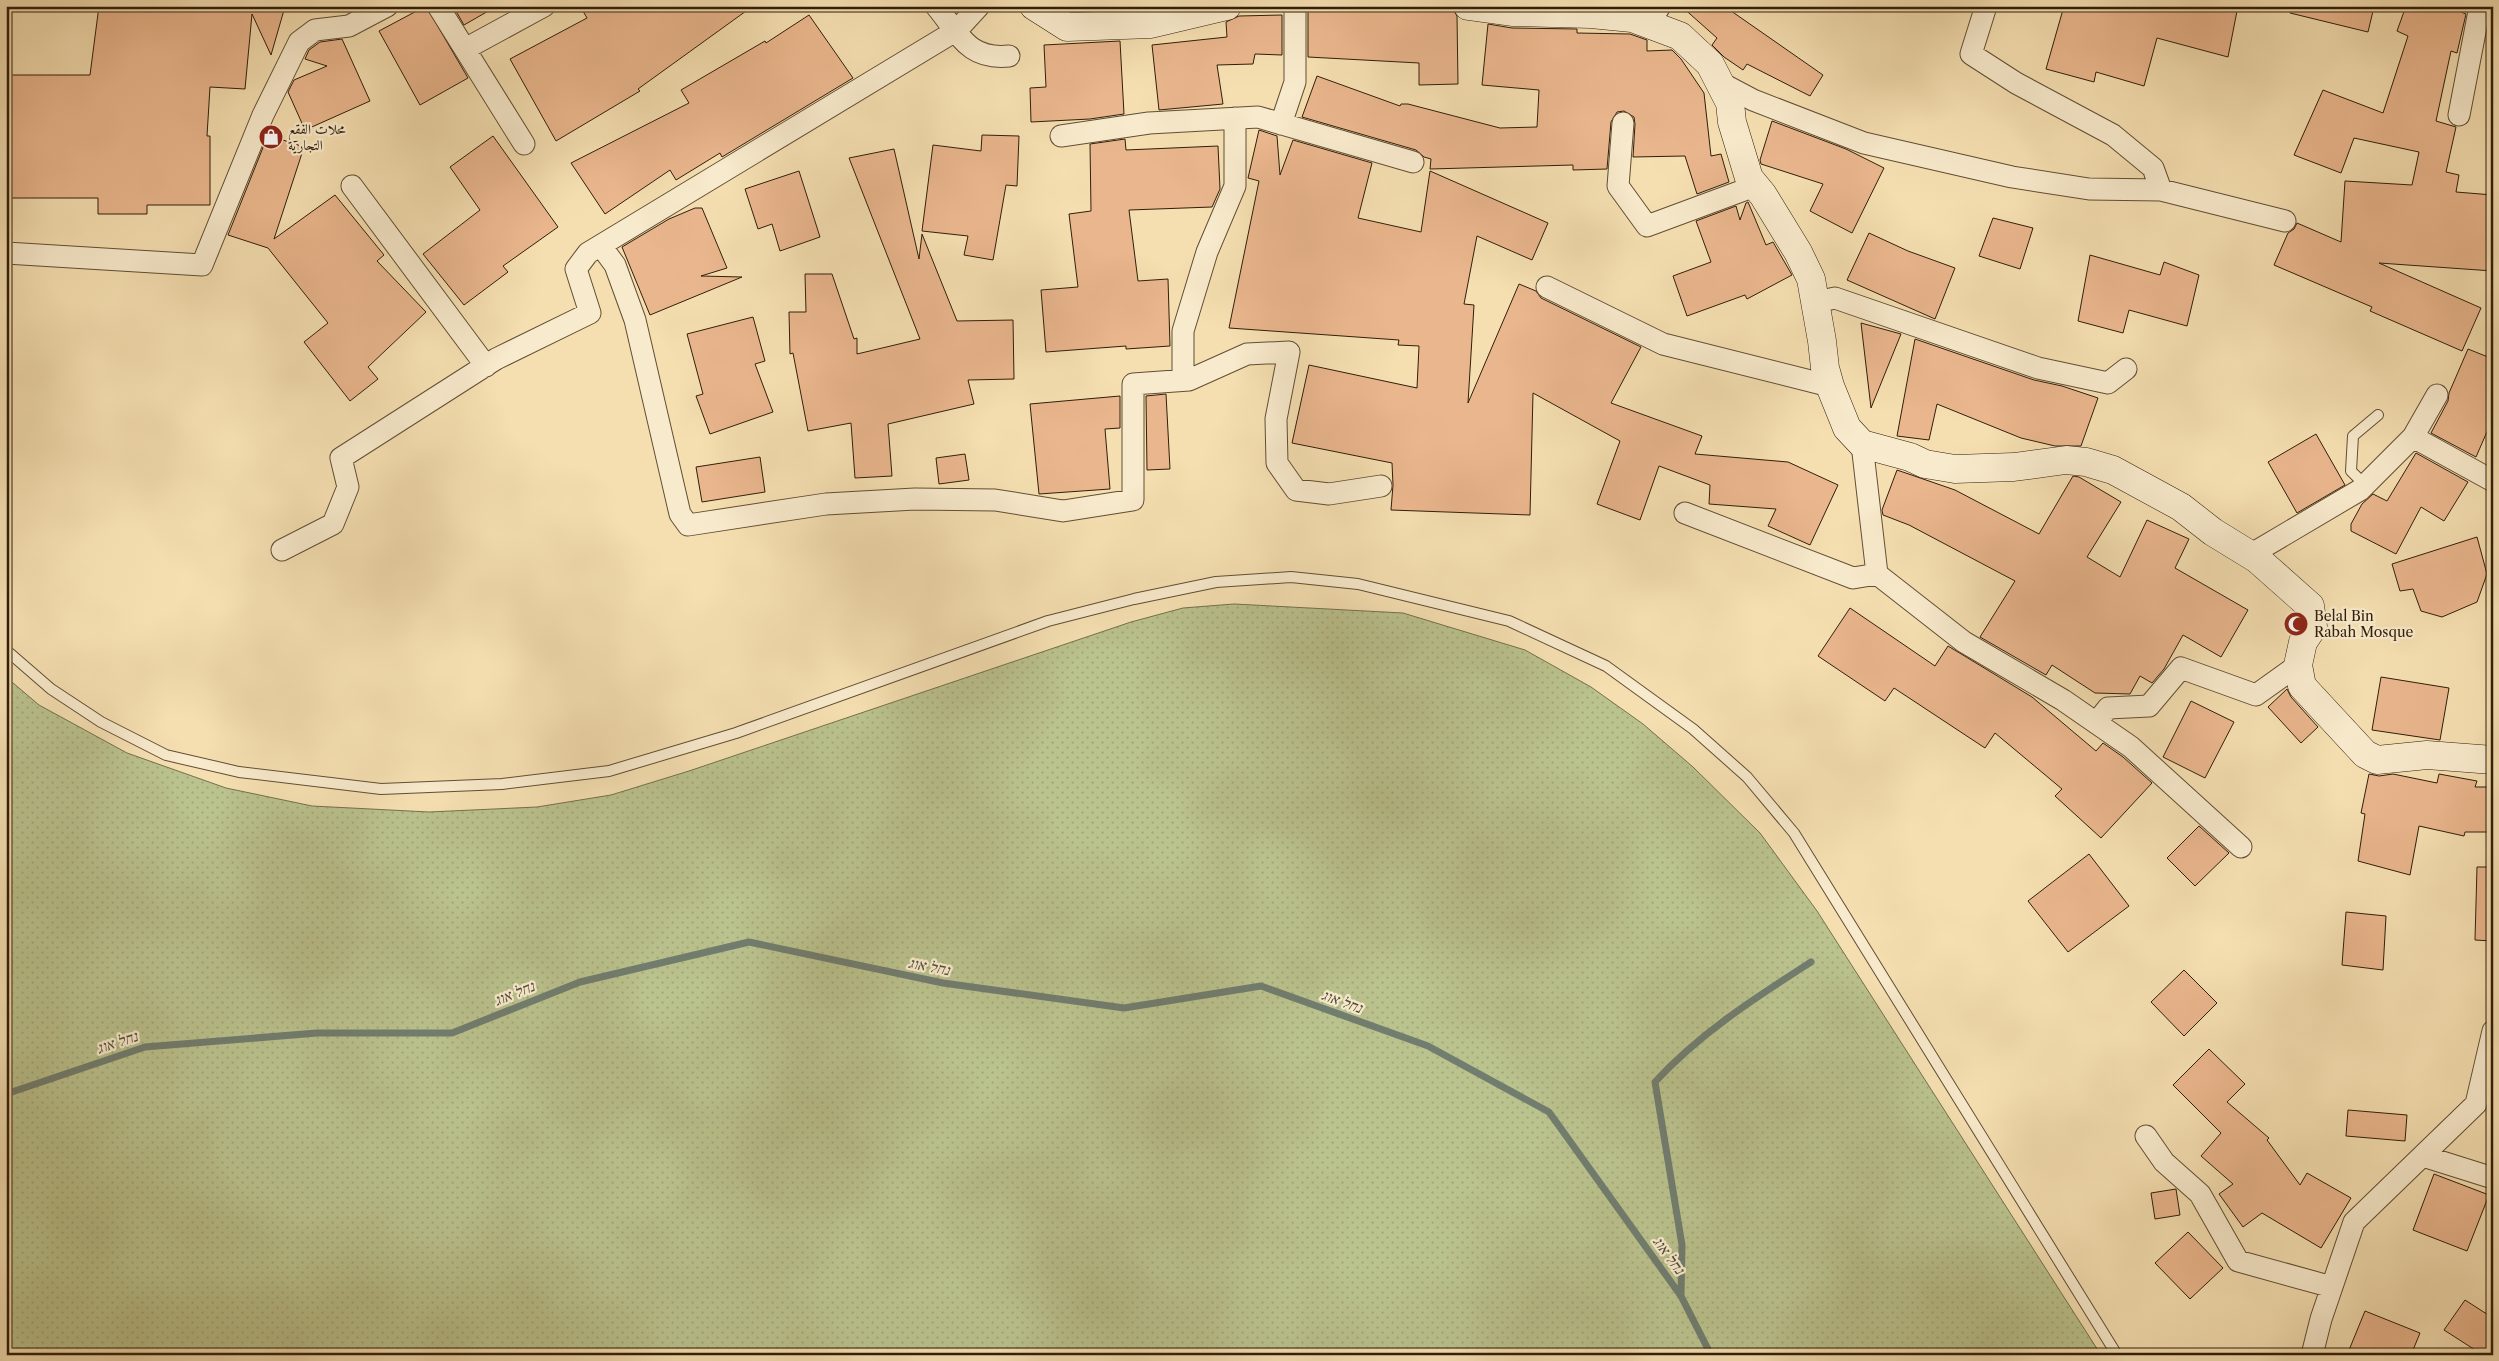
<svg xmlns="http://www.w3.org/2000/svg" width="2499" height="1361" font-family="'Libre Caslon Text',Amiri,'Frank Ruhl Libre',serif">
<defs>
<pattern id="grass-dots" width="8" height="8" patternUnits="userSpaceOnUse" patternTransform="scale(1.25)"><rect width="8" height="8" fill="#bac28d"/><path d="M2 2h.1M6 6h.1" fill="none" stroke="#a0a678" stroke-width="1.8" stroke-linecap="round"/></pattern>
</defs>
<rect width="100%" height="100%" fill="#f5dfb1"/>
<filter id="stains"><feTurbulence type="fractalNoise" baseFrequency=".004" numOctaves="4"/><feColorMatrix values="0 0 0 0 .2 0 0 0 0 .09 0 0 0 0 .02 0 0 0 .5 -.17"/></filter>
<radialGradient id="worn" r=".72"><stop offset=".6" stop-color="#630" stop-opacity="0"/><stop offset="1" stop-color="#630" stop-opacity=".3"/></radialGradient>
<path fill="url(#grass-dots)" stroke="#75704c" d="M1234 604 1403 613 1525 650 1591 687 1643 724 1693 767 1760 833 1817 911 2101 1355H6V677L39 705 127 753 226 788 312 806 429 812 537 807 611 795 689 771 1131 622 1183 608Z"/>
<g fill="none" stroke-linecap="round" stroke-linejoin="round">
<path stroke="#717d6f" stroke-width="7" d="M6 1094 145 1047 317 1033H452L580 982 749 942 943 983 1124 1008 1261 986 1428 1046 1549 1112 1681 1296 1711 1355
M1681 1296 1682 1245 1655 1082C1700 1033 1755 998 1811 962"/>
</g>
<path fill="#eab68d" stroke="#301e0a" d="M99 6H272L284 10 271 55 252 14 245 89 210 87 207 136H210V205H147V214H98V198H9L6 75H90Z
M426 6 468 78 420 105 379 31Z
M453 6H497L464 25Z
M580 6H753L638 89 640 91 556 141 510 59 587 18Z
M1308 6H1380L1404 8V10L1453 9 1457 16 1458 84 1419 85V63L1308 57Z
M1681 6H1724L1823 75 1810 96 1747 64 1743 70 1724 57 1712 45 1717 38Z
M2064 6H2238L2228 57 2157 38 2144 86 2096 72 2094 82 2046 69Z
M2291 6H2356L2373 11 2368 32 2290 13Z
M2406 6H2446L2466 14 2457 53 2451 51 2436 121 2456 127 2446 172 2459 175 2456 192 2493 195V271L2379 263 2481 308 2462 351 2370 311 2372 307 2274 265 2288 233 2294 229 2297 223 2341 242 2345 181 2412 185 2419 152 2354 138 2341 173 2294 155 2323 90 2383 113 2408 36 2397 31Z
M809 15 853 78 722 157 720 153 676 180 670 170 605 214 571 163 689 103 681 90 765 41 766 43Z
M1282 15V55L1255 54 1253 64 1217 65 1223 104 1159 110 1152 45 1227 37 1226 22 1239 16Z
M1488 24 1512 28 1577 29V33L1630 34 1647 40V51L1672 50 1681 59 1704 93 1711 156 1721 154 1729 182 1697 194 1685 156 1633 157 1635 124 1634 117 1624 111 1617 112 1611 122 1607 169 1573 170V165L1430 169 1431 159 1424 157 1416 150 1302 117 1317 76 1400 106 1401 104H1408L1500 128 1537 127 1539 90 1482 85Z
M342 39 370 101 305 130 288 92 294 80 327 66 305 59 309 50 320 42Z
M1120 41 1124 114 1090 119 1031 122 1030 88 1046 87 1044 45Z
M1772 121 1846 149 1884 168 1852 233 1810 211 1823 184 1761 164 1760 160Z
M1259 130 1277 136 1280 175 1293 140 1372 163 1358 218 1421 232 1430 171 1548 223 1532 260 1477 236 1464 304 1474 305 1468 403 1519 284 1536 291 1541 298 1641 347 1611 403 1702 436 1695 454 1788 462 1838 485 1810 545 1768 526 1776 509 1709 504 1710 485 1659 466 1640 520 1597 504 1620 441 1533 393 1530 515 1391 510 1393 485 1392 463 1292 443 1309 365 1417 388 1419 346 1398 345 1399 340 1229 328 1259 181 1248 178Z
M268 135 304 147 274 239 335 195 384 255 377 261 426 312 368 367 378 379 350 401 304 342 328 323 268 248 228 235Z
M982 135 1019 136 1017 186 1006 185 993 260 964 255 968 236 922 231 933 145 981 151Z
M493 136 558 227 503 266 508 272 464 305 423 254 480 210 450 167Z
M1125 139 1126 150 1218 146 1220 189 1212 207 1129 210 1138 281 1168 279 1170 346 1126 349V346L1046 352 1041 290 1078 287 1069 214 1091 211 1090 144Z
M894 149 919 259 922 234 957 321 1013 320 1014 379 968 380 974 404 888 424 892 476 855 478 851 423 808 431 793 353 790 354 789 312H806L805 274H832L854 339 857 338V354L920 339 849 158Z
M799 171 820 237 780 251 772 224 758 229 745 189Z
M1748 202 1766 245 1773 242 1792 275 1747 299 1745 295 1687 316 1673 276 1711 262 1696 221 1736 206 1740 220 1746 203Z
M695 208H702L727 268 701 276 742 277 650 315 622 247 669 219Z
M1993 218 2033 228 2020 269 1979 256Z
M1869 233 1908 251 1955 268 1935 319 1847 280Z
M2090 255 2160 275 2164 262 2199 275 2187 326 2129 310 2123 333 2078 321Z
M753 317 765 361 755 364 773 412 710 434 696 396 703 394 687 334Z
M1861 323 1901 334 1871 408Z
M1915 339 2034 380 2062 386 2098 398 2081 446H2055L2021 438 1937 404 1929 440 1897 436Z
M2468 349 2493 359V418L2476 457 2431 433 2448 401 2449 393Z
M1166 394 1170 469 1147 470 1146 396Z
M1120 396V428L1105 429 1110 489 1039 494 1030 404Z
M2316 434 2345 485 2297 513 2268 462Z
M2416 453 2468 482 2444 521 2421 507 2396 554 2351 531V524L2362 504 2373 494 2387 501Z
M965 454 969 480 939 484 936 458Z
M760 457 765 492 702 502 696 467Z
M1897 470 1955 490 2039 534 2073 476 2079 477 2121 502 2087 557 2120 577 2147 520 2189 539 2175 568 2248 610 2221 657 2183 635 2164 669 2152 683 2140 676 2130 694 2095 693 2052 665 2046 675 1980 637 2015 581 1909 525 1883 515 1882 510Z
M2477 537 2487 574 2477 602 2442 617 2421 611 2413 589 2400 591 2392 564Z
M1850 608 1935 666 1948 646 2032 697 2096 751 2103 743 2123 757 2152 783 2101 838 2055 796 2062 789 1995 733 1985 748 1894 688 1885 701 1818 656Z
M2381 677 2449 688 2440 740 2372 730Z
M2287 689 2291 697 2318 727 2301 743 2268 707Z
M2191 701 2234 722 2205 778 2163 757Z
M2369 774 2379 776 2393 774 2437 783 2439 774 2477 781 2475 787H2493V832H2465L2464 836 2419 826 2410 875 2358 861 2365 814 2361 813Z
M2199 826 2229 853 2195 886 2167 858Z
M2089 854 2129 906 2068 952 2028 901Z
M2477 867H2493V941L2475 940Z
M2346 912 2386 916 2383 970 2342 965Z
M2184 970 2217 1003 2184 1036 2151 1002Z
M2209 1049 2245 1084 2227 1102 2269 1138 2267 1140 2300 1185 2307 1173 2351 1198 2321 1248 2262 1213 2243 1227 2219 1194 2233 1184 2201 1156 2221 1133 2173 1085Z
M2348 1110 2407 1115 2405 1141 2346 1136Z
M2434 1174 2489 1195 2467 1251 2413 1230Z
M2176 1189 2180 1215 2155 1219 2151 1193Z
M2188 1232 2223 1268 2190 1299 2155 1263Z
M2465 1300 2493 1318V1355H2483L2444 1330Z
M2365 1311 2420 1333 2411 1355H2347Z"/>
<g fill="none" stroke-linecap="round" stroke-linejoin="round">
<defs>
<path id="lane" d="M2365 485 2351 471 2353 436 2378 415
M6 650 51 689 101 722 166 755 239 772 381 789 502 784 609 771 736 733 1048 621 1134 599 1216 582 1291 577 1358 584 1509 621 1606 666 1693 729 1747 777 1794 833 2117 1355"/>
<path id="street" d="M438 6 524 144
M936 6C960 35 968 60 1009 56
M1986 6 1971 54 2016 83 2113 135 2153 168 2161 190
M1648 25 1660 6
M465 49 544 6
M1719 82 1753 100 1864 143 2012 177 2089 189 2161 190 2285 221
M2459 115 2480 6
M1623 123 1618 186 1647 226 1755 186
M1281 124 1295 82V6
M1061 136 1149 123 1258 117 1413 162
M352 186 486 366
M601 246 615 265 635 320 680 514 688 525 826 504 915 499 995 500 1063 511 1133 500V384L1189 380 1247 354 1289 352 1276 419 1277 463 1296 490 1329 494 1381 486
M6 253 202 265 263 115 299 42 315 30 349 26 387 6
M1547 287 1663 344 1830 386
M1816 302 1835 298 2038 368 2108 383 2126 369
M1183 380V331L1207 252 1235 186V118
M2437 395 2413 437 2493 481
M1862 444 1877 574 1964 642 2063 700 2131 747 2241 847
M1685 513 1853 578 1877 574
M282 550 333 524 348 487 341 458 496 359 590 313 576 269 588 253 957 30 979 6
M2250 555 2360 490 2413 437
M2096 723 2108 708 2149 706 2181 668 2256 695 2298 665
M2146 1136 2164 1162 2200 1194 2238 1261 2332 1287
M2423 1156 2493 1178
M2312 1355 2321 1319 2354 1222 2476 1104 2493 1031"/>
<path id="secondary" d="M1034 6 1067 27 1151 24 1227 6
M1468 6 1512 12 1591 14 1632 18 1680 36 1710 64 1730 103 1732 122 1749 178 1763 195 1798 252 1811 279 1822 341 1825 368 1830 386 1847 428 1862 444 1910 457 1925 464 1955 469 2014 467 2066 460 2086 462 2113 470 2181 507 2213 532 2257 559 2310 606 2313 627 2303 642 2298 665 2302 686 2365 754 2377 760 2427 755 2493 760"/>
</defs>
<use href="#lane" stroke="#614e34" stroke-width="12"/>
<use href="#street" stroke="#614e34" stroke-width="23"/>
<use href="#secondary" stroke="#301e0a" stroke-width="29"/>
<use href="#lane" stroke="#f8eacc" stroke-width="10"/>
<use href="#street" stroke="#f8eacc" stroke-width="21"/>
<use href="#secondary" stroke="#f8eacc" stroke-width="28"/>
</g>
<defs>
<symbol id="shop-disc" viewBox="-11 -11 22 22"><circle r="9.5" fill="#8f2418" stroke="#f8eacc"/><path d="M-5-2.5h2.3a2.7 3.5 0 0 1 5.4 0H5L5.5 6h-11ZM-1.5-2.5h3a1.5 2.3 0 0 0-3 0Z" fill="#fff"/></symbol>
<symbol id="mosque-disc" viewBox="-11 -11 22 22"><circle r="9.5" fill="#8f2418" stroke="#f8eacc"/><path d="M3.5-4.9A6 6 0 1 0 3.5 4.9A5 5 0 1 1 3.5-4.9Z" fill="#fff"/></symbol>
</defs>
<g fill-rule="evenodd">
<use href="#shop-disc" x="257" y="123" width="28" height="28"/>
<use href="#mosque-disc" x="2282" y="610" width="28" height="28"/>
</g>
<g text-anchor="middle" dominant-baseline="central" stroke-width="4.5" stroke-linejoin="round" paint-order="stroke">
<g font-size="14" fill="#301e0a" stroke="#f8eacc" text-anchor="start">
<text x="288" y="129">محلات الفقع<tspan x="288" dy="16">التجارية</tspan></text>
<text x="2314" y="616">Belal Bin<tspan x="2314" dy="16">Rabah Mosque</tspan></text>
</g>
<g font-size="15" font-style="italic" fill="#514d3c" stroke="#f8eacc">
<text transform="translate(929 966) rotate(11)">נחל אוג</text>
<text transform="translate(514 993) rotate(-22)">נחל אוג</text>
<text transform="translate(1342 1001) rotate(20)">נחל אוג</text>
<text transform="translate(117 1042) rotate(-18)">נחל אוג</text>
<text transform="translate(1669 1255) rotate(54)">נחל אוג</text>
</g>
</g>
<rect width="2499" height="1361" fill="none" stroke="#f5dfb1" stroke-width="25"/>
<rect x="8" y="8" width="2484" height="1346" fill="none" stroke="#301e0a" stroke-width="2.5"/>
<rect x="12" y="12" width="2474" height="1336" fill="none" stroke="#301e0a"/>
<rect width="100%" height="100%" filter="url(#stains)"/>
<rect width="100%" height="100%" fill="url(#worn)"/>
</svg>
